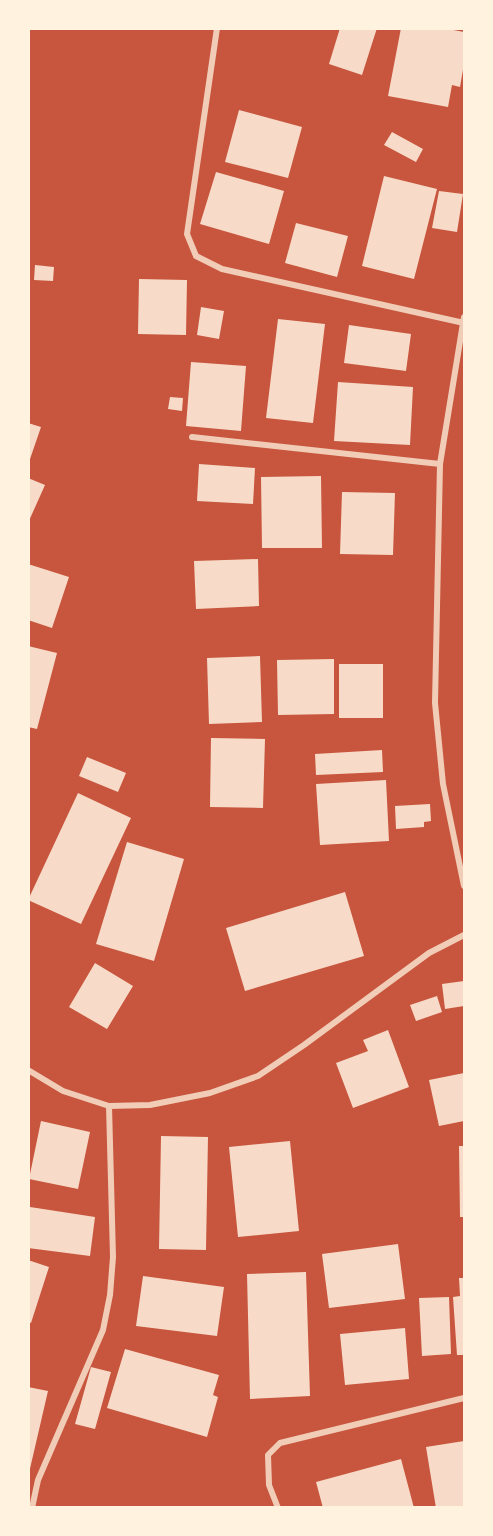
<svg xmlns="http://www.w3.org/2000/svg" width="493" height="1536" font-family="'Exo 2',sans-serif">
<rect width="100%" height="100%" fill="#c8553d"/>
<path fill="#f7dbc8" d="M340 28H377L362 75 329 64Z
M401 28H443L464 32 463 56H464V64L460 87 452 85 448 107 388 96Z
M239 110 302 127 288 178 225 162Z
M392 132 423 149 416 162 384 145Z
M216 172 284 191 269 244 200 224Z
M384 176 437 189 414 279 362 266Z
M439 191 463 194 457 232 432 228Z
M296 223 348 236 337 277 285 263Z
M35 265 54 267 53 281 34 280Z
M139 279 187 280 186 335 138 334Z
M201 307 224 311 219 339 197 335Z
M278 319 325 324 313 423 266 418Z
M349 325 411 334 406 371 344 363Z
M191 362 246 366 241 431 186 426Z
M338 382 413 387 410 445 334 441Z
M170 397 183 398 182 411 168 409Z
M28 423 41 427 29 462H28Z
M199 464 255 468 253 504 197 501Z
M321 476 322 548H262L261 477Z
M28 478 45 485 28 523Z
M342 492 395 493 393 555 340 554Z
M258 559 259 606 196 609 194 561Z
M28 564 69 577 52 628 28 620Z
M28 646 57 653 37 729 28 727Z
M260 656 262 722 209 724 207 658Z
M334 659V714L278 715 277 660Z
M339 664H383V718H339Z
M211 738 265 739 263 808 210 807Z
M382 750 383 772 316 775 315 754Z
M87 757 126 773 118 792 79 776Z
M386 780 389 841 320 845 316 784Z
M78 793 131 818 81 924 28 900Z
M430 804 431 821 424 822V827L396 829 395 806Z
M127 842 184 859 154 961 96 944Z
M345 892 364 956 245 991 226 928Z
M95 963 133 986 107 1029 69 1007Z
M464 981V1006L445 1009 442 984Z
M437 996 442 1012 416 1021 410 1005Z
M388 1030 409 1087 353 1108 336 1063 368 1051 363 1040Z
M464 1073V1121L439 1126 429 1080Z
M41 1121 90 1132 78 1189 29 1179Z
M161 1136 208 1137 206 1250 159 1249Z
M290 1141 299 1231 238 1237 229 1147Z
M459 1146H464V1217H460Z
M30 1207 95 1217 90 1256 28 1248Z
M398 1244 405 1299 329 1308 322 1254Z
M28 1260 49 1267 31 1323 28 1322Z
M306 1272 310 1396 250 1399 247 1274Z
M143 1276 224 1287 217 1336 136 1326Z
M459 1278H464V1355H457L453 1297 460 1296Z
M449 1297 451 1354 422 1356 419 1298Z
M405 1328 409 1379 345 1385 340 1334Z
M125 1349 219 1375 213 1395 218 1397 207 1437 107 1408Z
M91 1367 111 1372 95 1429 75 1424Z
M28 1387 48 1391 29 1473H28Z
M464 1441V1508H436L426 1447Z
M401 1459 414 1508H323L316 1482Z"/>
<g fill="none" stroke-linecap="round" stroke-linejoin="round">
<path stroke="#f1ccb7" stroke-width="6" d="M217 28 187 234 196 256 222 269 464 323
M464 317 440 464 435 703 443 784 464 886
M192 437 440 464
M28 1070 63 1091 109 1106 150 1105 210 1093 258 1076 304 1045 429 953 464 935
M32 1508 38 1480 103 1330 110 1295 113 1257 109 1106
M278 1508 269 1485 268 1455 280 1443 464 1398"/>
</g>
<rect width="493" height="1536" fill="none" stroke="#fff3e0" stroke-width="60"/>
</svg>
